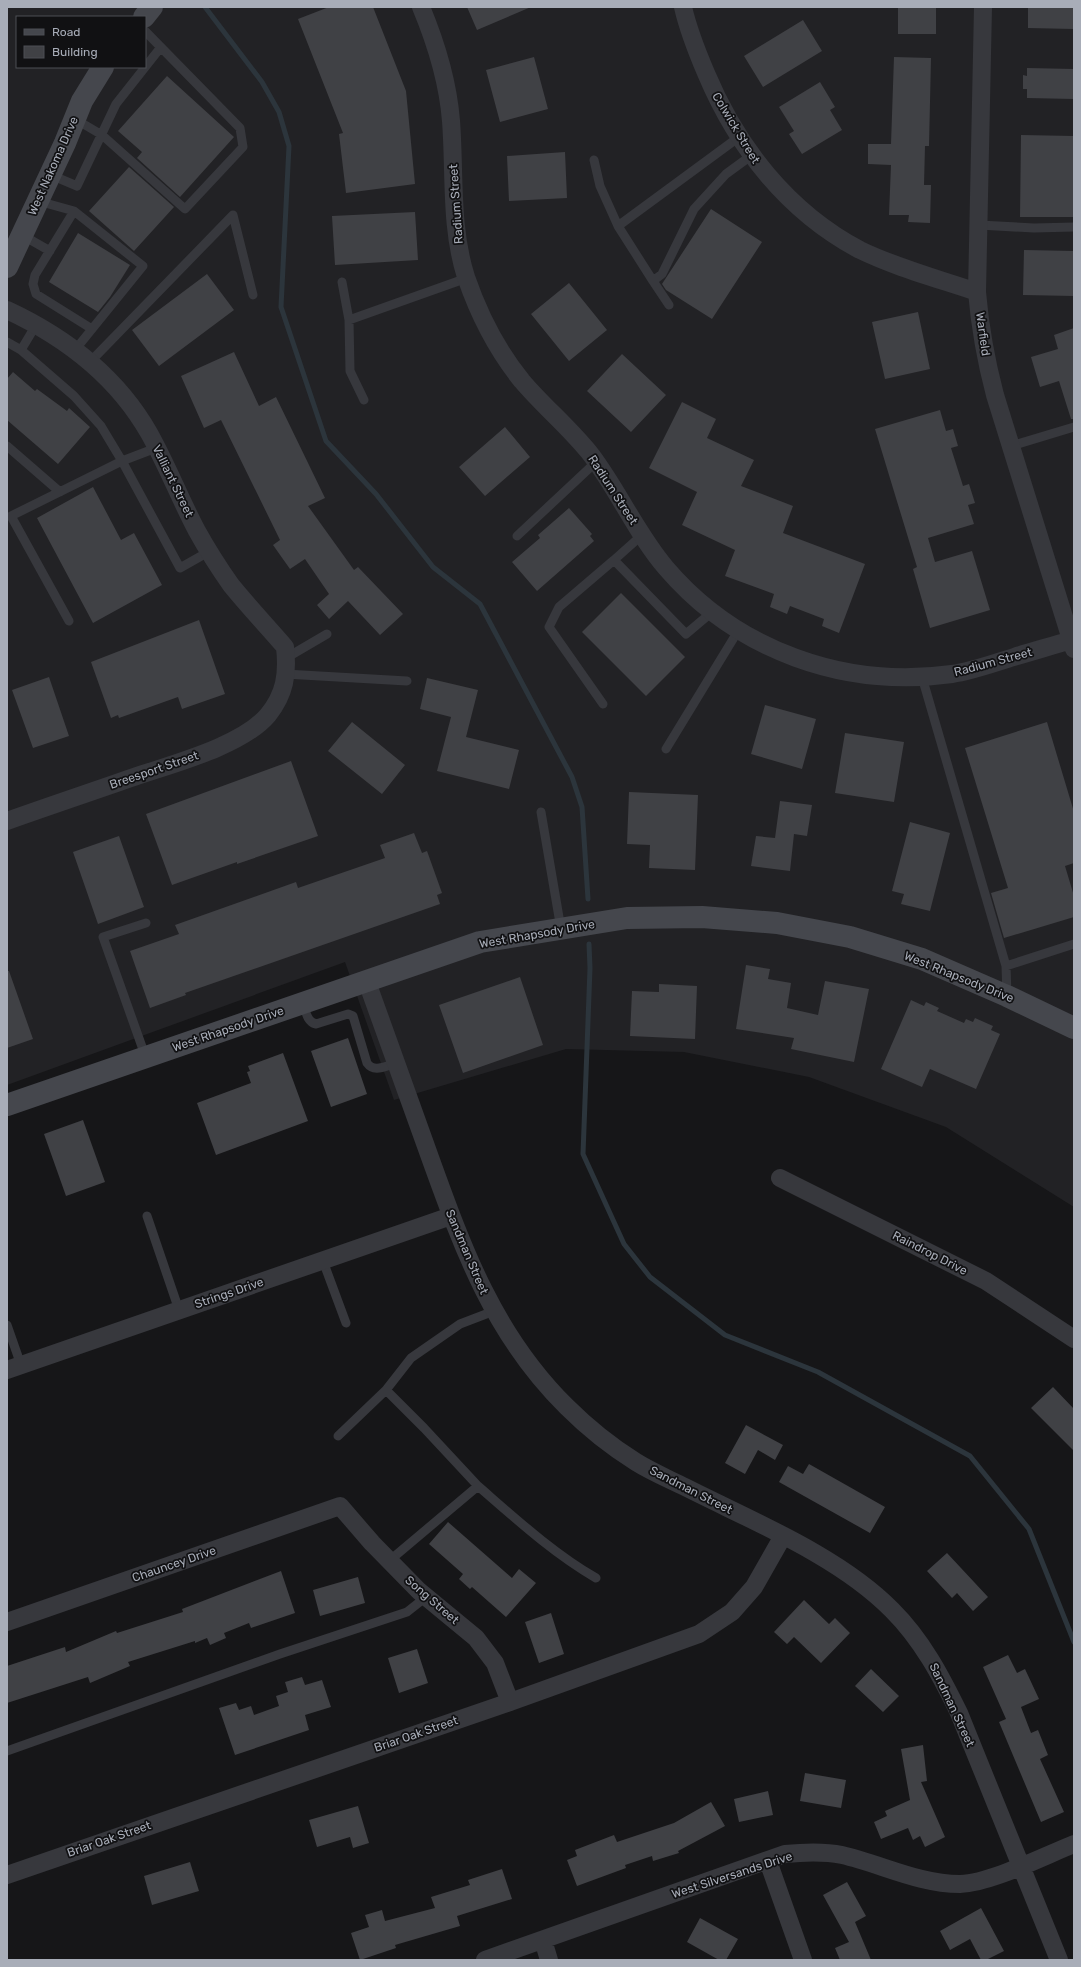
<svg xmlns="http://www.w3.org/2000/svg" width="1081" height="1967" font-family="Rubik,sans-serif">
<rect width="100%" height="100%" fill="#161618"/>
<path fill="#222225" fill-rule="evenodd" d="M7 7H1074V1207L946 1127 809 1077 684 1052 566 1049 394 1100 345 962 7 1085ZM17 17H145V67H17Z"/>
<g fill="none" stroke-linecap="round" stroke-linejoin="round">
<path stroke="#2c353c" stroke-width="5" d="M205 7 262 82 279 112 289 146 281 307 326 441 376 494 433 567 480 604 572 777 582 807 588 899
M589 944 590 968 583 1154 624 1244 650 1277 725 1335 818 1372 970 1456 1029 1529 1074 1642"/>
</g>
<path fill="#404145" d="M329 7H373L406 91 415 184 346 193 339 134 343 133 298 19Z
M467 7H531L477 30Z
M898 7H936V34H898Z
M1028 7H1074V29L1028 28Z
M803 20 822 51 763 87 744 56Z
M534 57 548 109 500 122 486 70Z
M894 57 931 58 929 146H925L924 185H931L930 223 908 222 909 215H889L891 165 868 164V144H891Z
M1027 68 1074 69V99L1027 98V89H1023V75L1027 76Z
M167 76 234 137 180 197 137 158 142 152 118 131Z
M820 82 835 107 830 110 842 130 802 154 789 134 794 131 779 107Z
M1021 135 1074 136V217H1020Z
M565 152 567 198 509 201 507 156Z
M129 167 174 207 134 251 89 211Z
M711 209 762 242 712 319 666 290 662 284Z
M415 212 418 260 335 265 332 216Z
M78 233 130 265 110 297 98 312 49 282Z
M1024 250 1074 251V296L1023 295Z
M207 274 234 310 159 366 132 330Z
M569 283 607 330 569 361 531 314Z
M918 312 930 369 885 379 872 322Z
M1074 328V419H1071L1059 381 1040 387 1031 357 1058 349 1054 335Z
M234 352 259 406 276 397 325 498 308 506 354 570 358 567 403 614 380 635 348 601 329 619 317 605 329 594 305 559 290 569 273 545 280 540 221 420 204 428 181 376Z
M622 354 666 395 631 432 587 391Z
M13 372 35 391 37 389 67 411 69 408 90 427 58 464 7 420V379Z
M682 402 716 419 707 438 754 460 741 486 793 506 783 533 865 564 839 633 822 626 824 619 790 606 787 614 770 607 774 594 725 576 735 550 682 525 697 492 649 468Z
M940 410 946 431 953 429 958 446 951 448 963 486 969 484 975 503 968 505 974 524 928 538 935 562 972 551 990 610 930 628 913 569 917 567 875 429Z
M505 427 530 457 485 496 459 467Z
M93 487 121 540 134 533 162 585 93 623 37 518Z
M569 508 592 534 590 536 594 541 537 591 512 562 540 538 538 535Z
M621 593 685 657 646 696 582 632Z
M199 620 225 694 182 709 178 697 119 718 118 715 111 718 91 662Z
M49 677 69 736 33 748 12 690Z
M427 678 478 690 466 737 519 750 509 789 437 771 451 717 420 709Z
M765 705 816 719 802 769 751 754Z
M352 722 405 765 382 794 328 751Z
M1047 722 1074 812V863L1065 866 1074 896V917L1004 938 991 893 1008 888 965 748Z
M845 733 904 742 894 802 835 793Z
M291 761 318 836 237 864V862L172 885 146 814Z
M629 792 698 795 695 870 649 868 650 845 627 844Z
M780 801 812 805 807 836 794 834 790 871 751 866 756 836 775 838Z
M910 822 950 833 930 911 901 904 904 894 892 891Z
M414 833 422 853 427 851 442 893 437 895 440 904 185 993 186 995 150 1008 130 951 179 934 175 925 296 882 298 888 385 858 380 845Z
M119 836 144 907 98 924 73 852Z
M746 965 770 969 768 979 791 983 787 1008 818 1015 825 981 869 989 854 1062 791 1049 794 1038 736 1029Z
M7 971H9L33 1039 7 1048Z
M520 977 543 1045 463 1073 439 1005Z
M659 984 697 986 695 1039 630 1036 632 991 659 992Z
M911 1000 924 1006 926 1002 939 1008 937 1011 964 1023 966 1019 973 1022 975 1018 993 1026 991 1030 1000 1034 976 1089 930 1069 922 1087 881 1069Z
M348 1038 367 1094 331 1107 311 1051Z
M283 1053 308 1121 216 1155 197 1103 251 1083 247 1072 250 1071 248 1066Z
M83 1120 105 1182 66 1196 44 1134Z
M1053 1387 1074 1409V1451L1031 1408Z
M746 1425 783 1445 775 1460 758 1450 745 1474 725 1463Z
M809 1464 885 1507 870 1533 779 1482 788 1466 803 1474Z
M448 1522 512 1578 519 1569 536 1583 506 1617 472 1587 470 1589 459 1579 463 1574 429 1544Z
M947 1553 988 1597 973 1611 957 1593 952 1598 927 1571Z
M281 1571 295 1613 251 1628 249 1623 224 1633 226 1638 210 1645 207 1638 195 1643V1641L128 1662 130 1666 90 1683 88 1677 7 1703V1666L65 1647 66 1652 116 1631 117 1633 183 1612 182 1609Z
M358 1577 365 1603 320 1616 313 1590Z
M804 1600 829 1624 835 1618 850 1633 821 1663 794 1637 787 1644 774 1632Z
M551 1613 564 1654 539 1663 525 1622Z
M417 1649 428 1683 399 1693 388 1658Z
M1008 1655 1017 1673 1025 1669 1039 1699 1021 1707 1031 1733 1038 1730 1048 1755 1040 1759 1064 1812 1041 1822 999 1722 1006 1719 983 1667Z
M871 1669 899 1696 883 1712 855 1686Z
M302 1677 305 1685 322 1680 331 1707 305 1715 309 1730 235 1755 219 1708 236 1703 239 1710 251 1706 254 1715 279 1706 276 1696 288 1692 285 1682Z
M923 1745 927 1781 921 1782 945 1837 925 1847 920 1836 913 1840 908 1828 881 1839 874 1822 887 1816 885 1811 910 1800 901 1749Z
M805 1773 846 1780 841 1808 800 1801Z
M768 1791 773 1815 739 1822 734 1799Z
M711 1802 725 1826 678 1851 679 1853 653 1861 652 1856 625 1865 626 1868 577 1886 567 1860 577 1856 575 1850 614 1835 617 1842 674 1823Z
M358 1806 369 1843 353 1848 350 1837 317 1847 309 1820Z
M190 1862 199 1891 152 1905 144 1876Z
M502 1869 512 1899 457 1916 460 1926 395 1945 396 1948 360 1960 351 1933 369 1927 365 1915 382 1910 385 1921 435 1908 431 1897 470 1885 468 1880Z
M847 1882 866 1916 855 1922 871 1960H840L835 1948 849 1942 823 1895Z
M981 1908 1004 1951 986 1960H981L970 1939 950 1950 940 1931Z
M700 1918 738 1939 726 1960H719L687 1942Z"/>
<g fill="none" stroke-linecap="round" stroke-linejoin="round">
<path stroke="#37383d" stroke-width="9" d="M75 119 102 135 185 209 243 147 240 128 145 31
M594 160 600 186 618 226 739 137
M51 175 77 186 116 104 161 47
M38 201 74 211 143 266 75 350
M74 211 35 275 33 284 36 294 92 329
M979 225 1034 228 1074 227
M618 226 653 281 662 274 694 209 726 174 752 155
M22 235 50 251
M653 281 669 305
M342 282 349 320 350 371 364 400
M349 320 467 278
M7 342 21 350 36 325
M21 350 74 396 101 426 122 461 11 516 69 621
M90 362 233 215 253 295
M7 446 60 492
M1011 446 1074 427
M156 448 122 461 180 568 210 551
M642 535 614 560 686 634 712 612
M517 536 596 462
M286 658 327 634
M285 674 407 681
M922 677 1006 966 1007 996
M603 704 549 627 559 607 614 560
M666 749 738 631
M541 812 561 929
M146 923 103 937 146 1058
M1006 966 1074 944
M303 1003C306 1012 307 1022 316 1024L348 1014 353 1016 367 1063C374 1073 385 1066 396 1063
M147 1216 179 1310
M323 1261 346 1323
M7 1325 21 1365
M338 1436 386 1390
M478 1486C516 1519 553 1553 596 1578
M389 1561 478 1486 424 1428 386 1390 411 1358 460 1324 494 1311
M7 1751 280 1654 407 1612 426 1597"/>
<path stroke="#37383d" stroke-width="18" d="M421 7C436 43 448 82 451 121 455 173 450 227 466 277 479 315 497 350 522 381 544 407 571 429 592 456 619 492 637 534 666 568 737 651 845 689 952 674 973 671 994 663 1014 657 1033 651 1052 646 1071 640
M683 7C688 29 697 52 706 73 737 147 788 212 860 250 897 268 939 279 977 292
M983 7 977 292C980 327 986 361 995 395L1074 649
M7 310C65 337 117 377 149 433 167 465 180 499 197 531 207 549 219 568 231 585 248 606 267 626 285 647 288 674 285 694 268 715 242 746 172 764 134 777 91 792 49 806 7 821
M367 982C387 1037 407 1093 427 1149 462 1246 492 1333 567 1407 588 1428 612 1447 636 1462 652 1472 669 1479 685 1487 752 1521 839 1556 892 1610 922 1640 941 1676 959 1713L1059 1960
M780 1178 986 1281 1074 1339
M7 1370 451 1216
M7 1622 340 1506 372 1543 419 1591 476 1638 495 1663 510 1702
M768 1861 803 1960
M7 1875 510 1702 699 1634 732 1612 754 1587 783 1536
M543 1940 549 1960
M485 1960 785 1854C804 1852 823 1851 842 1855 881 1864 919 1884 960 1884 991 1883 1044 1856 1074 1844"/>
<path stroke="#45474d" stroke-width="22" d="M144 17 152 7
M7 267 65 143 82 101 103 67
M7 1105 480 942 627 918 702 917 777 923 850 937 922 959 1007 996 1074 1028"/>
</g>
<g text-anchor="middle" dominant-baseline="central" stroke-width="3.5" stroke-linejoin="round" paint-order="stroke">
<g font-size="12" fill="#a8adb8" stroke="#111113">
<text transform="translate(736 128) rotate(59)">Colwick Street</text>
<text transform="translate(53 166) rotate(-66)">West Nakoma Drive</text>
<text transform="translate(456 204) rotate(-94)">Radium Street</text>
<text transform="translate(983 334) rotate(82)">Warfield</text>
<text transform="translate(173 481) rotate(64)">Valliant Street</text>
<text transform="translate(613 490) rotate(57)">Radium Street</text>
<text transform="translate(993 662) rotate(-15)">Radium Street</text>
<text transform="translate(154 770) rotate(-19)">Breesport Street</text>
<text transform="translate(537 934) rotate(-10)">West Rhapsody Drive</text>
<text transform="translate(959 977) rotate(22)">West Rhapsody Drive</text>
<text transform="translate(228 1029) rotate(-19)">West Rhapsody Drive</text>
<text transform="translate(467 1252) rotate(67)">Sandman Street</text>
<text transform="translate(930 1253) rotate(27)">Raindrop Drive</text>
<text transform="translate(229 1293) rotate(-19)">Strings Drive</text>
<text transform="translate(691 1490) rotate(27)">Sandman Street</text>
<text transform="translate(174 1564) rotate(-19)">Chauncey Drive</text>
<text transform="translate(432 1600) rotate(41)">Song Street</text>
<text transform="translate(952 1705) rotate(65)">Sandman Street</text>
<text transform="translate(416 1734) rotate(-19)">Briar Oak Street</text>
<text transform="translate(109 1839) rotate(-19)">Briar Oak Street</text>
<text transform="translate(732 1875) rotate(-18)">West Silversands Drive</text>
</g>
</g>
<rect width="1081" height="1967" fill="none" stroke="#a8adb8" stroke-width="16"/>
<rect x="16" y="16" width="130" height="52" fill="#111113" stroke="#4d4f55"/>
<rect x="24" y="29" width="20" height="6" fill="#45474d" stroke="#4d4f55"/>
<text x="52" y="36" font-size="12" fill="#a8adb8">Road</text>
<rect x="24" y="46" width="20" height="12" fill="#404145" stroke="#4d4f55"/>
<text x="52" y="56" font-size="12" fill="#a8adb8">Building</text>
</svg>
